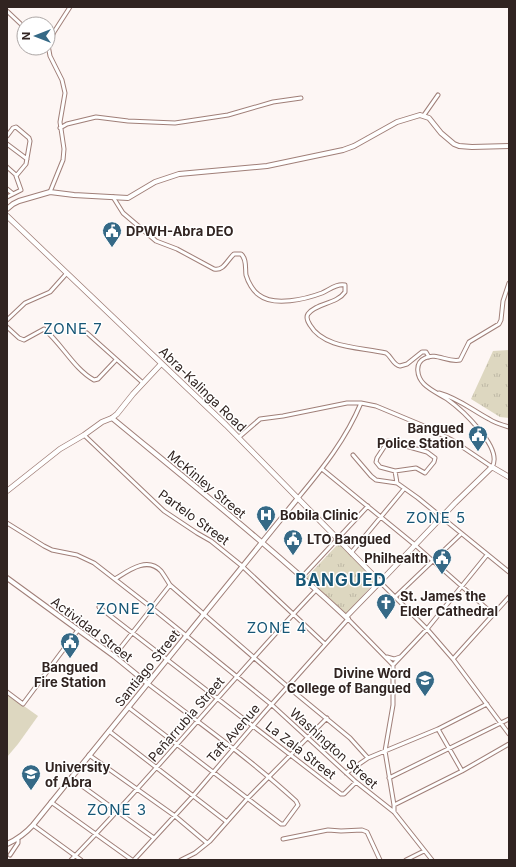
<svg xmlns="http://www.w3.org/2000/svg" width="516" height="867" font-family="Inter,sans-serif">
<defs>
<pattern id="park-tufts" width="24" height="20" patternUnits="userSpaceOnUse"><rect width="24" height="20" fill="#ddd7c0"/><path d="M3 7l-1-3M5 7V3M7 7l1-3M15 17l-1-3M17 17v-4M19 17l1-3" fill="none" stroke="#beb8a5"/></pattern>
</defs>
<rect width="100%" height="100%" fill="#fdf6f4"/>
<path fill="#ddd7c0" d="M7 694 38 716 18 744 7 757Z"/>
<path fill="url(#park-tufts)" d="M509 350V418L500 417 471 399 493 351Z
M339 543 376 581 346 614 305 579Z"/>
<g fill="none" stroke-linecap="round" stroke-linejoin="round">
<defs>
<path id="street" d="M7 11 24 27
M424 115 438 95
M60 128 67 124 96 117 128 121 175 123 228 115 273 102 301 98
M7 136 13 128 16 127 29 138 30 141 26 164 16 176 21 190 7 197
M7 144 27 159
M7 167 16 175
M7 189 12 193
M50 192 63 160 64 149 60 122 65 93 62 80 50 56 48 45 54 32 70 7
M113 197 123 213 156 241 177 249 214 269C224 271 227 260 234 254H241C247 259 245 268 246 275 248 282 253 291 259 295 274 307 306 299 322 293 329 290 337 283 345 285V292C337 304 316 303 308 314 306 317 308 322 310 325 324 349 362 347 386 353 392 357 393 365 400 366L407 364 422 352H426L429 357
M7 320 25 303 50 292 67 273
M7 327 19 338 24 340 44 329C62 344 74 369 94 380L98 379 116 360
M87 333 143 383
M439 393C458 398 472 410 489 419 495 423 502 425 509 427
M84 435 164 511 197 533 211 541 242 566 325 644
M239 437 260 419 283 416 347 403H361L376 406 424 426 452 440 492 467C504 448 461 409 447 399 439 394 430 390 424 384 417 377 414 363 425 358 436 352 448 363 460 360L469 342 499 324 501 320 503 301 509 283
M353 455 371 476 376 480 397 483 418 498 509 572
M322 469 415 545 493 614
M395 471 416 468 425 473 434 462 435 458 427 452 388 441 377 458 376 462 380 467 395 471 397 483
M298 498C323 468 346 439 361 403
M7 523 44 546 52 550 77 555 94 563 152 608 272 705 356 782 394 812 432 860
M351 553 404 489
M302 577 368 506
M115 579C128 571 147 556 161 571 164 575 167 580 170 585L288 687 350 738 368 758
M380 582 427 629 453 659 509 734
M395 597 461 534
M99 607 341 794H344L356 782
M114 656 170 585
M387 657 394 659 400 657
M453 659 509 597
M393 665V705L385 751 394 805V812
M393 665 427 629 487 555
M7 692 23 704 78 630
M128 707 281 824H284L298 805 296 801C249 758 198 722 147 683
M438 729 462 771
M109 731 227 822
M89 755 175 816 207 843
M346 773 368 758 438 729 487 704
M71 778 154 838
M389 778 509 719
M51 802 132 860
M394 805 462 771 509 744
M33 825 81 860
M283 839 328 830 341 831 362 830 367 832 380 860
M10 855 18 843V840
M71 860C156 773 232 678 316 590
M134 860 193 796 264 713 348 619 393 665
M181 860 195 853 210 841 248 798 327 718
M406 860 424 851"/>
<path id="secondary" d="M7 209 13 204 19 201 50 192 74 195 128 198 155 182 179 174 267 166 343 150 354 146 397 122 420 115 429 118 441 133 454 144 459 146 472 147 509 146
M112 418C192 484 273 549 348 619
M7 578 114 656 147 683
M346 617 380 582
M7 844C18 839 25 834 33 825L298 498"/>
<path id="primary" d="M7 216 226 425 380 582 455 503 492 467 509 477
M7 491 60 449 84 435 102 422 112 418 117 414 133 394 161 364"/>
</defs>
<use href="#street" stroke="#a07f78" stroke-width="5"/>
<use href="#secondary" stroke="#a07f78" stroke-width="6"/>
<use href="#primary" stroke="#a07f78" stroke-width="6"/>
<use href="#street" stroke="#fff" stroke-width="3"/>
<use href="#secondary" stroke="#fff" stroke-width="4"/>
<use href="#primary" stroke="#fff" stroke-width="4.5"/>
</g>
<defs>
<symbol id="civic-pin" viewBox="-11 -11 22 30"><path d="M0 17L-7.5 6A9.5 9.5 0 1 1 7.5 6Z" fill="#356986" stroke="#fff"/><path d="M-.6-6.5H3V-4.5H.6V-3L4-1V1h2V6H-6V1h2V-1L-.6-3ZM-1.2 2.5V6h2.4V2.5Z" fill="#fff"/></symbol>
<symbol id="hospital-pin" viewBox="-11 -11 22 30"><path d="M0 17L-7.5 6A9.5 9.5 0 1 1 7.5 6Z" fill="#356986" stroke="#fff"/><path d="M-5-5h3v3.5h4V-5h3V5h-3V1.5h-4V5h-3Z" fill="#fff"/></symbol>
<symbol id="church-pin" viewBox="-11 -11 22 30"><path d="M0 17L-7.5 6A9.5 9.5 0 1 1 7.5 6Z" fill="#356986" stroke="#fff"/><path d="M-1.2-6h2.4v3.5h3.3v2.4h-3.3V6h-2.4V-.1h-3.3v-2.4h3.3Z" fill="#fff"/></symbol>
<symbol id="university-pin" viewBox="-11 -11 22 30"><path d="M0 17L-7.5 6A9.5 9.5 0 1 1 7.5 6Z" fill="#356986" stroke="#fff"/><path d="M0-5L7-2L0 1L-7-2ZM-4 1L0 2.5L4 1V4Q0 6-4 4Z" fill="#fff"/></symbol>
</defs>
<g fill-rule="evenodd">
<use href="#civic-pin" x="101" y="220" width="22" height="30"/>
<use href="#civic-pin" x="467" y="424" width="22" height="30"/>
<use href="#hospital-pin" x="255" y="504" width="22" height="30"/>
<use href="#civic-pin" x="282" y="528" width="22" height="30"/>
<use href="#civic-pin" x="431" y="547" width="22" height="30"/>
<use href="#church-pin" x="375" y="592" width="22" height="30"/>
<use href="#civic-pin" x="59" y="631" width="22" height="30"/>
<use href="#university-pin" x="414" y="669" width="22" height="30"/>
<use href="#university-pin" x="20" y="763" width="22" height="30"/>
</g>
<g text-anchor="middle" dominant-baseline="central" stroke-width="3" stroke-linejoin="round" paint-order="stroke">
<g font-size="13" font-weight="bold" fill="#312421" stroke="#fff" text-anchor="start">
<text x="126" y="231">DPWH-Abra DEO</text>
<text x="464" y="428" text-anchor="end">Bangued<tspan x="464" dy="15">Police Station</tspan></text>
<text x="280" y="515">Bobila Clinic</text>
<text x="307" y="539">LTO Bangued</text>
<text x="428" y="558" text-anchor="end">Philhealth</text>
<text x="400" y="596">St. James the<tspan x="400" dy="15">Elder Cathedral</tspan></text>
<text x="70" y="667" text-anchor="middle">Bangued<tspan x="70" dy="15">Fire Station</tspan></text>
<text x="411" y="673" text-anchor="end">Divine Word<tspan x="411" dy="15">College of Bangued</tspan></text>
<text x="45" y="767">University<tspan x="45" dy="15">of Abra</tspan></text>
</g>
<g font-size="13" fill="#312421" stroke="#fff">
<text transform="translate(203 389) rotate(44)">Abra-Kalinga Road</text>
<text transform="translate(207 484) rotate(40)">McKinley Street</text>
<text transform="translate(194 517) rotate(36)">Partelo Street</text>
<text transform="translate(92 629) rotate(37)">Actividad Street</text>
<text transform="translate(147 668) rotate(-51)">Santiago Street</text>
<text transform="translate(186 719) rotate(-49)">Peñarrubia Street</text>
<text transform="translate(233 733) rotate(-49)">Taft Avenue</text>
<text transform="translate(334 748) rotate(42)">Washington Street</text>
<text transform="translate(301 750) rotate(38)">La Zala Street</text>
</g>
<g font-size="15" letter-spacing="1" fill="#185776" stroke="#fff">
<text x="73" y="328">ZONE 7</text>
<text x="436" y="517">ZONE 5</text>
<text x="126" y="608">ZONE 2</text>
<text x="277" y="627">ZONE 4</text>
<text x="117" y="809">ZONE 3</text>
</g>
<g font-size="17" font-weight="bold" letter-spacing="1" fill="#185776" stroke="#fff">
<text x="341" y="580">BANGUED</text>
</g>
</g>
<rect width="516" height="867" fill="none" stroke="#312421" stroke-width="16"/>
<g transform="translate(36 36) rotate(270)"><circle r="19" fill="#ffffff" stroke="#ada7a6"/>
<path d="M0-3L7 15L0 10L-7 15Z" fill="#356986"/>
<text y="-6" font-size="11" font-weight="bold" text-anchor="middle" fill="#312421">N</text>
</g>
</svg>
